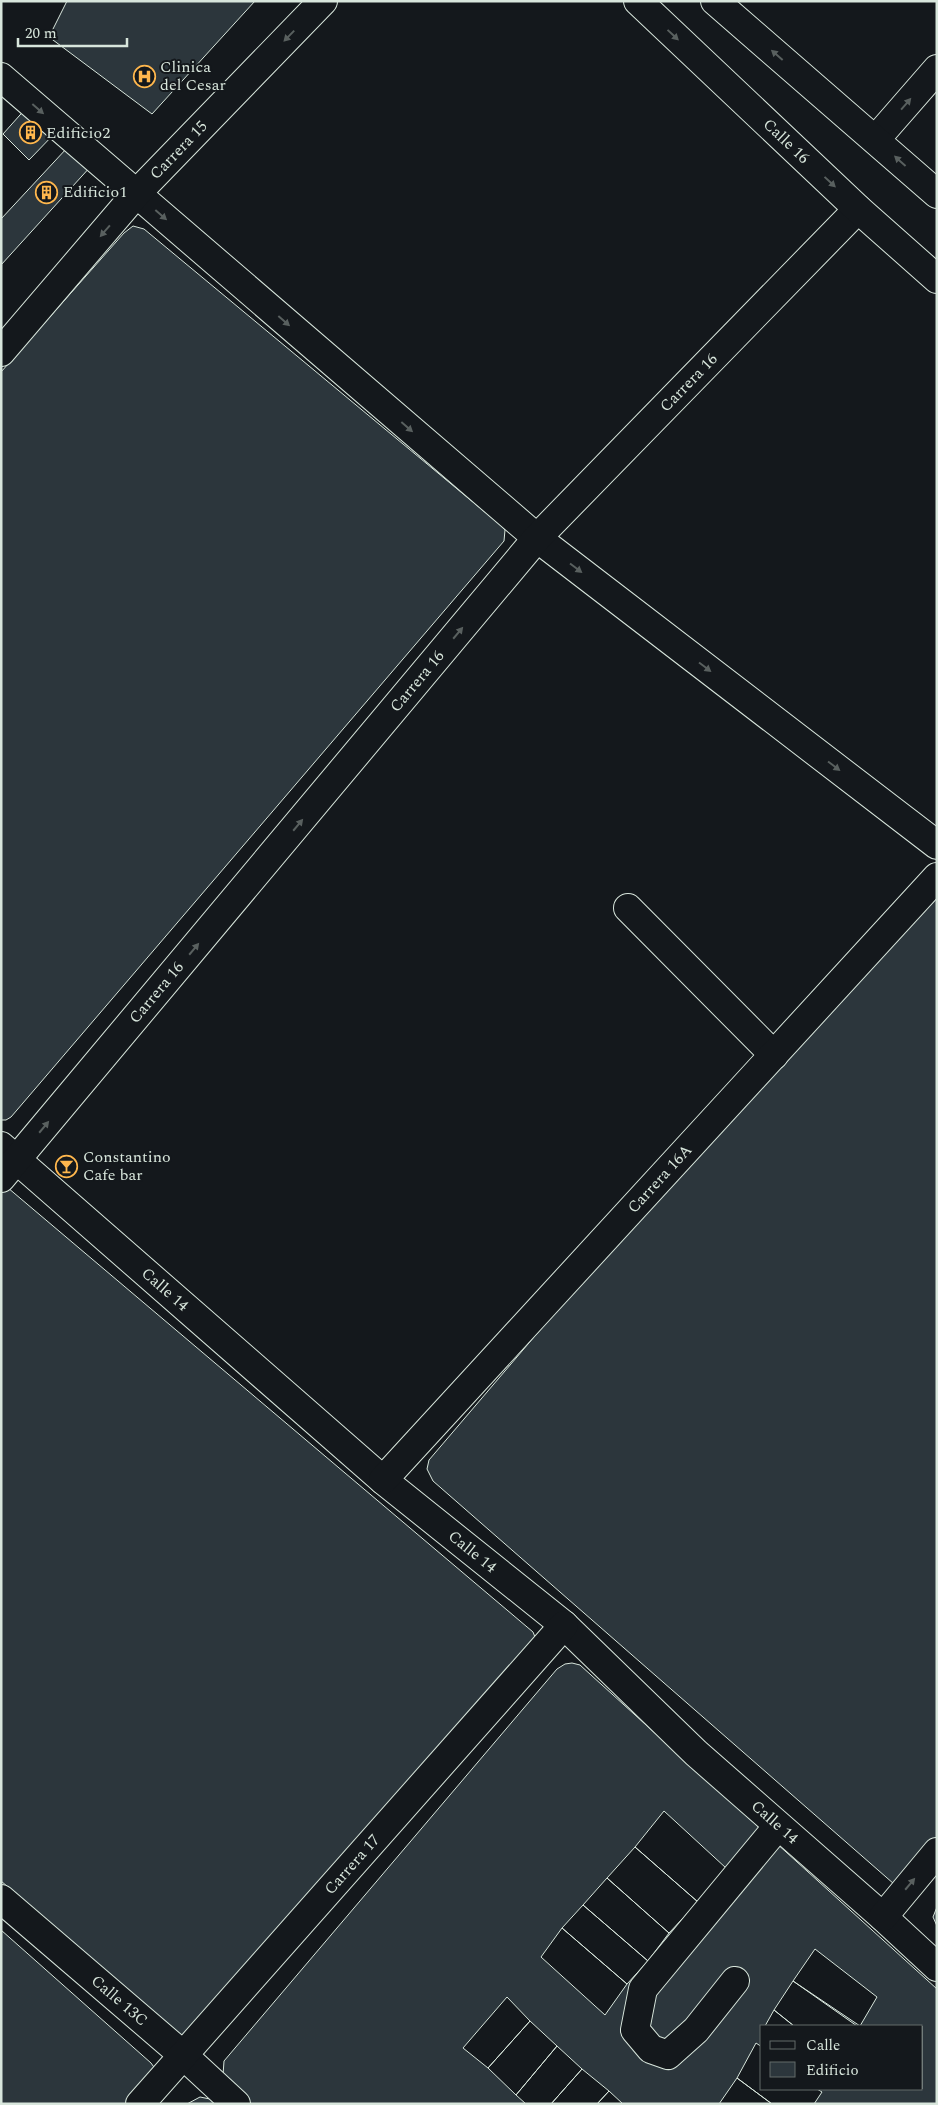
<svg xmlns="http://www.w3.org/2000/svg" width="938" height="2105" font-family="Spectral,serif">
<rect width="100%" height="100%" fill="#14181c"/>
<path fill="#2c363c" stroke="#d8e6dc" fill-rule="evenodd" d="M67 1H255L152 114 49 37Z
M28 106 56 132 29 160 3 134Z
M67 148 92 165 1 265V219Z
M133 226 144 229 497 522 505 530 504 541 11 1117 6 1120H1V372L124 233Z
M937 895V1845L894 1884 433 1481 427 1469 429 1460 890 920Z
M1 1182 533 1632 535 1637V1642L185 2037 180 2034 1 1881Z
M572 1663 580 1665 937 1989V2104H252L226 2080 223 2075 224 2061 557 1669 565 1664ZM762 2026H922V2089H762Z
M664 1811 726 1868 698 1902 635 1847Z
M635 1847 698 1902 669 1933 607 1878Z
M607 1878 669 1933 648 1961 583 1905Z
M583 1905 648 1961 627 1984 562 1928Z
M937 1907V1926L933 1917Z
M562 1928 627 1984 605 2015 541 1957Z
M1 1930 151 2063 156 2070 135 2104H1Z
M815 1949 877 1997 860 2026 793 1981Z
M793 1981 857 2026H794L774 2010Z
M507 1997 530 2021 488 2068 463 2048Z
M774 2010 794 2026H765Z
M530 2021 557 2046 516 2095 488 2068Z
M756 2043 762 2047V2089H817L822 2092 814 2104H772L737 2078Z
M557 2046 582 2069 551 2104H526L516 2095Z
M582 2069 609 2091 597 2104H551Z
M737 2078 772 2104H719Z
M609 2091 623 2104H597Z
M200 2097 210 2099 220 2104H187Z"/>
<g fill="none" stroke-linecap="round" stroke-linejoin="round">
<defs>
<g id="minor">
<path d="M1 77 537 538 937 845"/>
<path d="M876 139 937 69"/>
<path id="s1" d="M1 352 136 194 323 1"/>
<path d="M628 908 774 1055"/>
<path id="s2" d="M1 1146 383 1480 564 1625 696 1753 883 1917 937 1967"/>
<path id="s3" d="M1 1178 537 538 858 209"/>
<path id="s4" d="M383 1480 937 877"/>
<path id="s5" d="M1 1899 183 2055 236 2104"/>
<path d="M883 1917 937 1852"/>
<path d="M735 1981 696 2030 668 2055 651 2049 635 2030 643 1989 778 1826"/>
<path id="s6" d="M140 2104 564 1625"/>
</g>
<g id="major">
<path id="s7" d="M638 1 858 209 937 279"/>
<path d="M715 1 937 194"/>
</g>
</defs>
<use href="#minor" stroke="#d8e6dc" stroke-width="30"/>
<use href="#major" stroke="#d8e6dc" stroke-width="30"/>
<use href="#minor" stroke="#14181c" stroke-width="28"/>
<use href="#major" stroke="#14181c" stroke-width="28"/>
</g>
<defs><path id="oneway-solid" d="M-6-.8H1V-3.2L6.5 0L1 3.2V.8H-6Z" transform="scale(1.25)"/></defs>
<g fill="#59605f">
<use href="#oneway-solid" transform="translate(673 35) rotate(43)"/>
<use href="#oneway-solid" transform="translate(289 36) rotate(134)"/>
<use href="#oneway-solid" transform="translate(777 55) rotate(-139)"/>
<use href="#oneway-solid" transform="translate(906 104) rotate(-49)"/>
<use href="#oneway-solid" transform="translate(38 109) rotate(41)"/>
<use href="#oneway-solid" transform="translate(900 161) rotate(-138)"/>
<use href="#oneway-solid" transform="translate(830 182) rotate(43)"/>
<use href="#oneway-solid" transform="translate(161 215) rotate(41)"/>
<use href="#oneway-solid" transform="translate(105 231) rotate(131)"/>
<use href="#oneway-solid" transform="translate(284 321) rotate(41)"/>
<use href="#oneway-solid" transform="translate(407 427) rotate(41)"/>
<use href="#oneway-solid" transform="translate(576 568) rotate(37)"/>
<use href="#oneway-solid" transform="translate(458 633) rotate(-50)"/>
<use href="#oneway-solid" transform="translate(705 667) rotate(37)"/>
<use href="#oneway-solid" transform="translate(834 766) rotate(37)"/>
<use href="#oneway-solid" transform="translate(298 825) rotate(-50)"/>
<use href="#oneway-solid" transform="translate(194 949) rotate(-50)"/>
<use href="#oneway-solid" transform="translate(44 1127) rotate(-50)"/>
<use href="#oneway-solid" transform="translate(910 1884) rotate(-50)"/>
</g>
<defs>
<symbol id="hospital-ring" viewBox="-11 -11 22 22"><circle r="9.5" fill="#14181c" stroke="#ffb74d" stroke-width="1.5"/><path d="M-5-5h3v3.5h4V-5h3V5h-3V1.5h-4V5h-3Z" fill="#ffb74d"/></symbol>
<symbol id="building-ring" viewBox="-11 -11 22 22"><circle r="9.5" fill="#14181c" stroke="#ffb74d" stroke-width="1.5"/><path d="M-4-6H4V6H1V3H-1V6H-4ZM-2.5-4.3h1.7v1.8h-1.7ZM.8-4.3h1.7v1.8H.8ZM-2.5-1h1.7V.8h-1.7ZM.8-1h1.7V.8H.8Z" fill="#ffb74d"/></symbol>
<symbol id="bar-ring" viewBox="-11 -11 22 22"><circle r="9.5" fill="#14181c" stroke="#ffb74d" stroke-width="1.5"/><path d="M-6-5H6L.8 .8V4.5H3.5V6h-7V4.5H-.8V.8Z" fill="#ffb74d"/></symbol>
</defs>
<g fill-rule="evenodd">
<use href="#hospital-ring" x="132" y="64" width="25" height="25"/>
<use href="#building-ring" x="18" y="120" width="25" height="25"/>
<use href="#building-ring" x="34" y="180" width="25" height="25"/>
<use href="#bar-ring" x="54" y="1154" width="25" height="25"/>
</g>
<g text-anchor="middle" dominant-baseline="central" stroke-width="4" stroke-linejoin="round" paint-order="stroke">
<g font-size="16" fill="#d8e6dc" stroke="#14181c" text-anchor="start">
<text x="160" y="67">Clinica<tspan x="160" dy="18">del Cesar</tspan></text>
<text x="46" y="133">Edificio2</text>
<text x="63" y="192">Edificio1</text>
<text x="83" y="1157">Constantino<tspan x="83" dy="18">Cafe bar</tspan></text>
</g>
<g font-size="16" fill="#d8e6dc" stroke="#14181c">
<text stroke="none"><textPath href="#s7" startOffset="204">Calle 16</textPath></text>
<text stroke="none"><textPath href="#s1" startOffset="269">Carrera 15</textPath></text>
<text stroke="none"><textPath href="#s3" startOffset="1052">Carrera 16</textPath></text>
<text stroke="none"><textPath href="#s3" startOffset="648">Carrera 16</textPath></text>
<text stroke="none"><textPath href="#s3" startOffset="242">Carrera 16</textPath></text>
<text stroke="none"><textPath href="#s4" startOffset="409">Carrera 16A</textPath></text>
<text stroke="none"><textPath href="#s2" startOffset="218">Calle 14</textPath></text>
<text stroke="none"><textPath href="#s2" startOffset="622">Calle 14</textPath></text>
<text stroke="none"><textPath href="#s2" startOffset="1028">Calle 14</textPath></text>
<text stroke="none"><textPath href="#s6" startOffset="320">Carrera 17</textPath></text>
<text stroke="none"><textPath href="#s5" startOffset="156">Calle 13C</textPath></text>
</g>
</g>
<rect width="938" height="2105" fill="none" stroke="#d8e6dc" stroke-width="5"/>
<rect x="760" y="2025" width="162" height="65" fill="#14181c" stroke="#626a69"/>
<rect x="770" y="2041" width="25" height="8" fill="#14181c" stroke="#626a69"/>
<text x="806" y="2050" font-size="15" fill="#d8e6dc">Calle</text>
<rect x="770" y="2062" width="25" height="15" fill="#2c363c" stroke="#626a69"/>
<text x="806" y="2075" font-size="15" fill="#d8e6dc">Edificio</text>
<path d="M18 38v8h109v-8" fill="none" stroke="#d8e6dc" stroke-width="2.5"/>
<text x="25" y="38" font-size="15" fill="#d8e6dc" stroke="#14181c" stroke-width="4" paint-order="stroke">20 m</text>
</svg>
